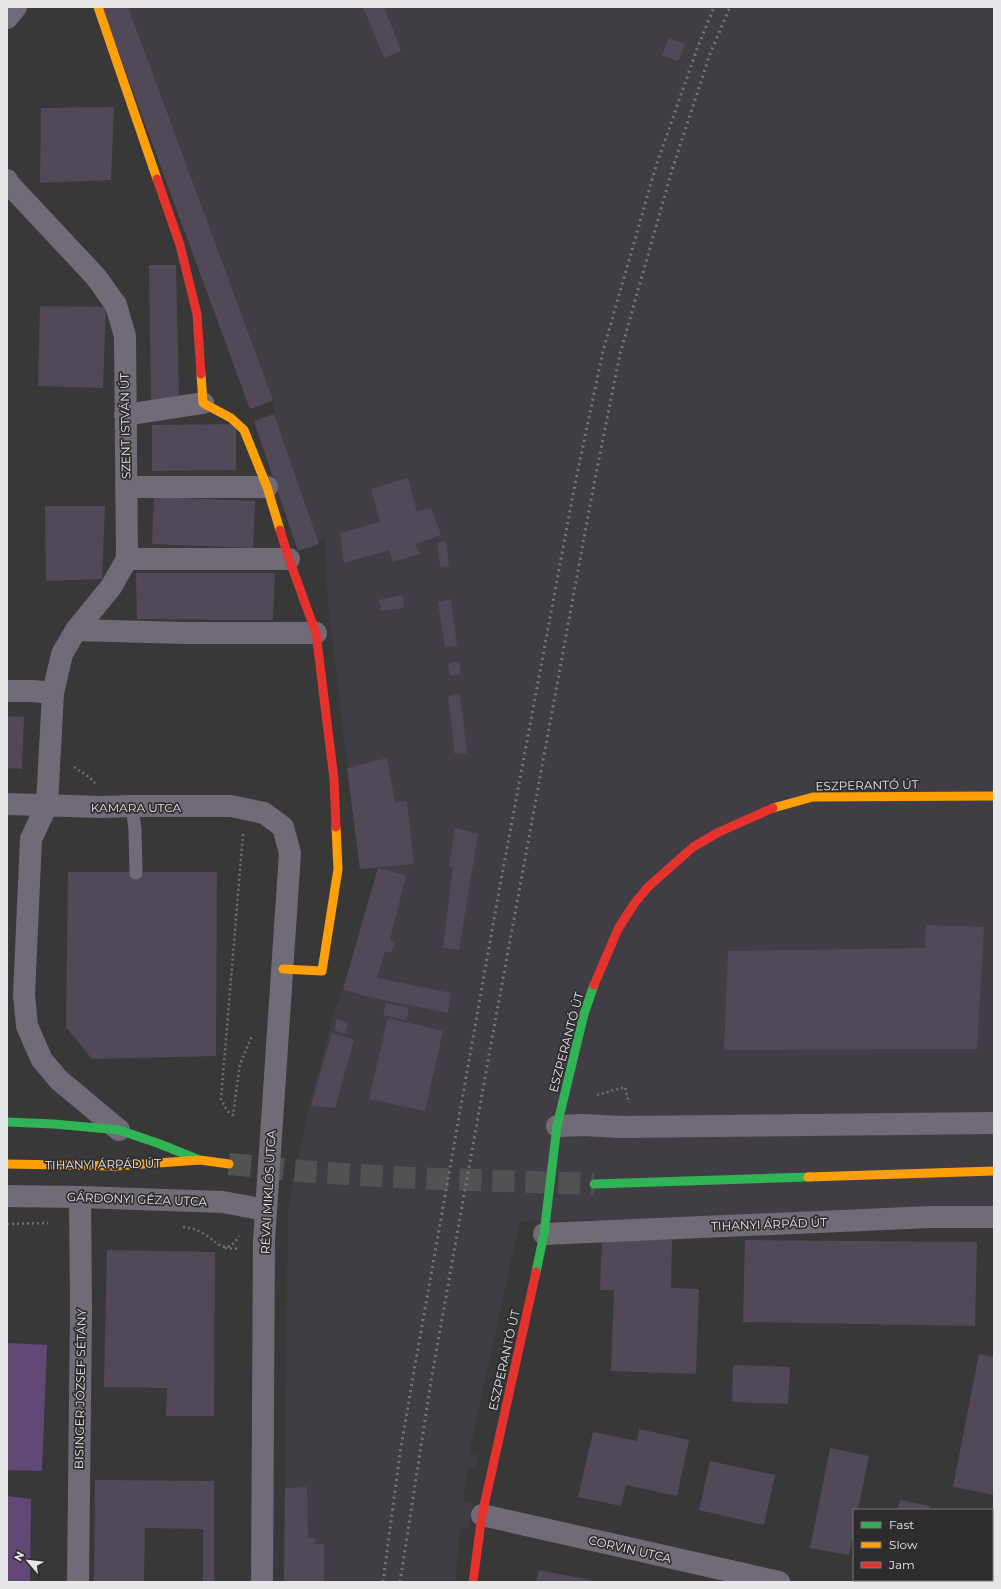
<svg xmlns="http://www.w3.org/2000/svg" width="1001" height="1589" font-family="Montserrat,sans-serif">
<rect width="100%" height="100%" fill="#383839"/>
<path fill="#413d45" d="M102 7H994V1215L520 1221 469 1454 478 1455 476 1468 468 1467 463 1501 473 1503 469 1528 460 1527 455 1582H284L288 1207 309 1107 336 1007 343 989 378 868 360 869 328 606 325 538 317 540 274 414 273 401 250 409Z"/>
<path fill="#624877" d="M7 1343 47 1345 42 1471 7 1470Z
M7 1496 31 1499 30 1582H7Z"/>
<path fill="#514958" d="M102 7H128L273 400 250 409Z
M363 7H384L401 51 384 58Z
M669 38 685 44 678 61 662 55Z
M114 107 111 180 40 183 41 108Z
M149 265H176L179 400H151Z
M40 306 106 307 103 388 38 386Z
M274 414 319 544 298 551 254 421Z
M236 424V470L152 471V425Z
M408 478 417 512 431 508 441 535 415 544 420 554 393 562 389 550 344 563 340 533 380 522 371 489Z
M154 497 255 501 253 548 152 544Z
M45 506H105L102 579 46 581Z
M446 541 449 566 440 567 438 543Z
M136 573H275L273 620 137 619Z
M403 595 404 608 381 611 379 600Z
M451 599 457 646 445 647 438 602Z
M459 661 461 674 450 676 448 664Z
M460 694 467 753 455 754 448 696Z
M7 716 24 717 22 769 7 768Z
M387 758 395 803 407 801 414 864 360 869 347 768Z
M455 828 478 834 459 950 443 948 453 867H449Z
M378 868 406 875 390 940 395 944 391 953 385 951 377 978 451 993 448 1013 369 997 343 989Z
M68 872H217L216 1056 92 1059 66 1027Z
M926 925 984 927 977 1049 724 1050 728 951 925 948Z
M386 1003 409 1008 406 1020 383 1015Z
M388 1018 443 1031 425 1111 369 1099Z
M337 1019 348 1023 345 1034 334 1030Z
M332 1033 354 1040 335 1108 311 1106Z
M602 1238 672 1240 671 1288 699 1289 696 1374 611 1371 614 1290H600Z
M745 1240 977 1242 975 1326 743 1322Z
M107 1250 215 1252 214 1416H166L167 1388 104 1387Z
M979 1354 994 1357V1495L953 1487Z
M733 1365 790 1367 788 1404 732 1402Z
M639 1429 689 1440 677 1496 626 1485 621 1506 578 1497 593 1432 637 1441Z
M830 1448 869 1456 858 1510H854V1531L849 1555 810 1548Z
M710 1461 775 1475 764 1525 699 1510Z
M95 1480 214 1481V1582H203V1529L145 1528 144 1582H94Z
M307 1487 308 1538H315V1544H324V1582H284L285 1488Z
M900 1500 930 1506 929 1510H898Z
M992 1531 994 1532V1582L974 1581 992 1580Z
M539 1570 595 1581V1582H536Z"/>
<g fill="none" stroke-linecap="round" stroke-linejoin="round">
<path stroke="#525253" stroke-width="22" stroke-dasharray="22 11" stroke-linecap="butt" d="M229 1164 314 1172 412 1178 594 1184"/>
<path stroke="#736e77" stroke-width="2.5" stroke-dasharray="2 3" stroke-linecap="butt" d="M74 767 89 777 95 783
M243 834 221 1099 227 1111 233 1115 240 1064 252 1036
M597 1095 625 1087 629 1103
M7 1224 48 1223
M183 1227C191 1228 198 1230 204 1234 219 1243 226 1257 239 1236
M225 1248 234 1249 239 1248"/>
<path stroke="#716b77" stroke-width="13" d="M132 806 135 830 136 873"/>
<path stroke="#716b77" stroke-width="22" d="M7 18 16 7
M7 180 9 184 96 277 116 305 125 336 127 559 111 587 76 630 62 654 53 693 47 805 31 839 24 995 27 1026 42 1060 59 1080 119 1130
M125 415 203 403
M126 487H267
M127 559H289
M76 630 184 633H316
M7 691H32L53 693
M7 804 101 807 132 806H231L264 813 283 827 290 853 264 1240 262 1582
M557 1126 582 1125 622 1127 994 1123
M7 1196 80 1197 223 1202 265 1210
M544 1234 930 1217H994
M482 1515 779 1582
M78 1582 81 1310 80 1197"/>
<path stroke="#30b455" stroke-width="9" d="M7 1122 54 1124 119 1130 160 1144 197 1159
M594 1184 808 1177
M536 1272 544 1234 557 1126 584 1014 594 985"/>
<path stroke="#ff9f0a" stroke-width="9" d="M98 7 157 179
M201 374 203 403 231 418 244 430 267 487 280 530
M773 808 813 797 994 796
M283 969 322 971 338 869 336 827
M7 1164 116 1166 200 1160 229 1164
M808 1177 994 1171"/>
<path stroke="#e5322d" stroke-width="9" d="M157 179 180 245 197 314 201 374
M280 530 289 559 316 633 334 779 336 827
M594 985 618 929 634 904 648 887 693 847 719 832 773 808
M473 1582 482 1515 536 1272"/>
<path stroke="#79757c" stroke-width="3" stroke-dasharray="2 4" stroke-linecap="butt" d="M383 1582 400 1453 414 1371 499 891 575 484 603 351 656 166 697 49 714 7
M400 1582 432 1375 491 1044 593 489 620 354 672 170 710 54 730 7"/>
</g>
<g text-anchor="middle" dominant-baseline="central" stroke-width="3.5" stroke-linejoin="round" paint-order="stroke">
<g font-size="12" fill="#e7e6e8" stroke="#2e2c2f">
<text transform="translate(125 426) rotate(-91)">SZENT ISTVÁN ÚT</text>
<text transform="translate(867 785) rotate(-1)">ESZPERANTÓ ÚT</text>
<text x="136" y="807">KAMARA UTCA</text>
<text transform="translate(566 1042) rotate(-75)">ESZPERANTÓ ÚT</text>
<text transform="translate(103 1164) rotate(-1)">TIHANYI ÁRPÁD ÚT</text>
<text transform="translate(268 1192) rotate(-87)">RÉVAI MIKLÓS UTCA</text>
<text transform="translate(137 1199) rotate(2)">GÁRDONYI GÉZA UTCA</text>
<text transform="translate(769 1224) rotate(-2)">TIHANYI ÁRPÁD ÚT</text>
<text transform="translate(504 1360) rotate(-77)">ESZPERANTÓ ÚT</text>
<text transform="translate(80 1389) rotate(-89)">BISINGER JÓZSEF SÉTÁNY</text>
<text transform="translate(630 1549) rotate(13)">CORVIN UTCA</text>
</g>
</g>
<rect width="1001" height="1589" fill="none" stroke="#e7e6e8" stroke-width="16"/>
<rect x="853" y="1509" width="140" height="72" fill="#2e2c2f" stroke="#787679"/>
<rect x="861" y="1522" width="20" height="6" fill="#30b455" stroke="#787679"/>
<text x="889" y="1529" font-size="12" fill="#e7e6e8">Fast</text>
<rect x="861" y="1542" width="20" height="6" fill="#ff9f0a" stroke="#787679"/>
<text x="889" y="1549" font-size="12" fill="#e7e6e8">Slow</text>
<rect x="861" y="1562" width="20" height="6" fill="#e5322d" stroke="#787679"/>
<text x="889" y="1569" font-size="12" fill="#e7e6e8">Jam</text>
<g transform="translate(28 1561) rotate(298)" stroke="#2e2c2f" stroke-width="3" paint-order="stroke">
<path d="M0-3L7 15L0 10L-7 15Z" fill="#e7e6e8"/>
<text y="-6" font-size="11" font-weight="bold" text-anchor="middle" fill="#e7e6e8">N</text>
</g>
</svg>
